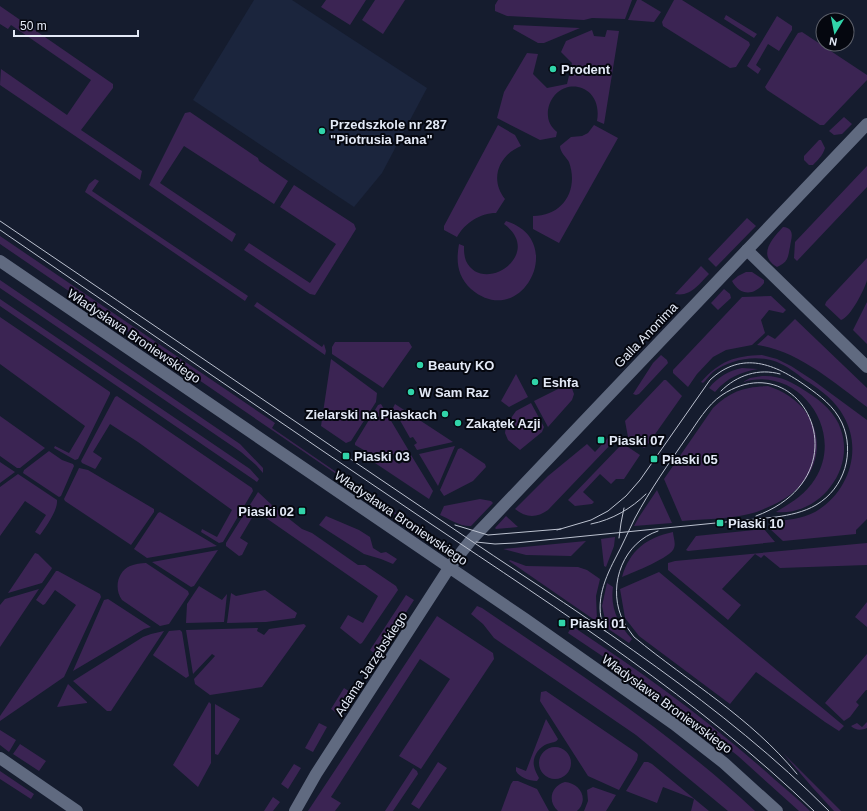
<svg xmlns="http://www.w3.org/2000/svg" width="867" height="811" font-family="Arial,sans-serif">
<rect width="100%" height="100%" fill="#151c2e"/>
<path fill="#1b253d" d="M254 0H292L427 88 382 173 354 207 193 100Z"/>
<path fill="#3b2453" d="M326 0H366L350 25 321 7Z
M375 0H405L383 34 362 20Z
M498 0H632L625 19 592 18 584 20 507 16 495 11V5Z
M637 0H641L661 12 654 22 628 20Z
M674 0H682L749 42 750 45 736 67 730 68 663 26 662 22Z
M0 6 113 84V88L81 130 142 171 140 180 0 85 1 69 67 115 91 80 11 25 8 29 0 24Z
M726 15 757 34 754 38 724 19Z
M777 16 792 26V30L779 51 768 44 756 65 761 69 758 74 747 66Z
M514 25 580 28 544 43H538L513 29Z
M592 30 594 36 605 37 607 30 619 31 604 124 597 121C604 81 555 74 548 110 547 120 550 126 557 132L556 137 540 140 497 118 504 92 527 53 538 54 533 74 547 88 567 84 572 63 561 52 566 41Z
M802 32 867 75V80L824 125H820L767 90 765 87 796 36 798 33Z
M190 112 258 158 259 161 288 181 274 204 184 146 160 183 236 234 232 242 149 185 185 113Z
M844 117 852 124 842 134 834 135 829 131Z
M498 125 515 135 521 146C499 155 489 179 505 199L496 213C480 213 465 223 457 237L444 230V226Z
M594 125 618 138 559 243 533 229V216C563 216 579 190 569 162 566 157 560 152 560 146L571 137 582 136 588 133Z
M819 140H821L825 148C823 155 818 160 813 165H809L804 160V156Z
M867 166V187L797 261 794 258 795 242Z
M95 179 99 181 92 191 248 296 245 301 85 192 89 184Z
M294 185 354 224 356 229 315 295 310 294 244 250 249 243 310 283 336 244 280 207Z
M747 218 756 226 716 267 708 259Z
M506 221C569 240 521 332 471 289 457 276 456 261 459 244L464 246C464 250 464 256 466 261 483 296 545 254 504 224Z
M783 227C796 228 791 239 790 247 789 250 789 255 787 259 785 263 781 265 777 267 757 255 772 239 783 227Z
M0 236 275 423 272 428 412 524 411 525 0 244Z
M867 258C867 265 867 273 867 280 865 289 850 318 841 320L825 305 826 302Z
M701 266 709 274C699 284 691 297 675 294Z
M746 272H752L764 280V283C754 296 740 296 732 281L738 276Z
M0 280 240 444 263 468V473L256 465 241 452 0 288Z
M724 289 730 294 731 298 718 310 711 303Z
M771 296 786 310 783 313 769 310 761 320 765 333 752 345 726 350 713 357 697 374 688 387 673 373V370L742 297Z
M0 299 250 469 259 479 257 482 0 306Z
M257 302 322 347 324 344 326 351 325 355 254 306Z
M867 302V344L853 330Z
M0 317 110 392V394L78 459 75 460 54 448 55 446 69 453 85 426 0 364Z
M795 319 867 388V407C834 383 799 351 757 345L768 335 775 339Z
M335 342H409L412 347 383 388 332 354V347Z
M661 355 667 360 668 363 639 394 636 395 633 394 653 363Z
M762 355 777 359 791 366 814 381 867 420V519L856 530V534L783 541 769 528 771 522C786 520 802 519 815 512 848 493 863 451 844 417 836 401 821 390 805 380 796 373 787 366 777 362 757 354 730 359 713 372 710 375 706 380 703 383L701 382C720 361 734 356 762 355Z
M331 359 377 393 376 402 351 441 346 443 321 426Z
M742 368 758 369C740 372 727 378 715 392L709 388C718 377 728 371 742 368Z
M516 374 528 397 509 407 501 401Z
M762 376C779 375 793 382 807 392 821 401 836 413 841 430 855 470 819 516 776 512 792 502 805 495 815 479 846 430 798 365 743 382L750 378Z
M664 380H666L682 396 646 447 644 448 628 437 625 421Z
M570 383 574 394 572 400 548 427 534 401Z
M768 386C829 406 834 474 777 503 768 507 759 512 749 514 727 519 704 519 682 521L664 479 713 408C731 391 744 387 768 386Z
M117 396 252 488 253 491 223 542 219 543 201 532 202 529 217 537 232 510 138 442 110 424 93 452 102 458 96 468 95 469 82 463 81 461 115 397Z
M531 403 544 427 542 432 520 450 508 440 505 433 506 425 516 411Z
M381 404 409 451 370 459 367 457 369 453 355 445V443L378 405Z
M395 404 453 442 417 450 414 445 417 443 413 437 410 438 393 408Z
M0 416 45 448 20 468H17L0 456Z
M608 438H610L613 440V442L548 510C537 518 526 518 515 509L548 476 587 444 595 452Z
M621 445H625L640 455 624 479H616L611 484 600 474 583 492 594 502 592 504 575 506 568 500Z
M455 446 438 486 419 454Z
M461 448 485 464 486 467 473 481 444 496 440 490 458 449Z
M49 451 62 460 73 464 74 466 61 496 59 497 23 473 24 470Z
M411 455 433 491 429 499 375 463 393 459 396 462 399 464 405 461 406 457Z
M0 462 15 472 0 483Z
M79 468 88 470 154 509V512L131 545 65 501 64 499Z
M18 474 57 500C58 510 46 527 40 535L35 532 46 515 25 501 0 536V487Z
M657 490 672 523 634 526 639 517Z
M258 492 274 507 302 529 312 533 358 565H365L396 586 398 590 362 643 360 644 340 628 348 615 363 623 378 596 256 511 240 538 248 543 242 555 239 556 226 546V543Z
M480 499 491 501 493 503 471 526C461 527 449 519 440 515L444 506Z
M160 512 217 546 147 558 134 549 158 513Z
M326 516 359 530 370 537 373 548 381 553 386 552 397 559 393 564 381 559 364 554 319 525Z
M506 516 518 527 496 529 495 528Z
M764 529 775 542 688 551 686 550 696 536Z
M673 532C673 536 676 543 674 548 672 557 632 573 622 577 630 550 646 538 673 532Z
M615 537 614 546 606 567 604 566 601 539Z
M586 541 571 556 526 555 503 549Z
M867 543V565L780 568 764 555 761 558 755 554 722 589 741 605 728 620 668 570V563L675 561Z
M218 550 194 586 191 587 152 562Z
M35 553 38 554 52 568 51 570 42 583 8 593Z
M510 560 526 566 578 567 587 570 600 579 596 596 597 620 596 621 509 561Z
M146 563 188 591 189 594 169 624 160 626 122 600C114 589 117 572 130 566 135 564 141 563 146 563Z
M56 571H58L100 594 101 597 64 677 0 721V716L76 605 55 590 45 604 43 605 36 600Z
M659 572 844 726 839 731 825 722 756 672 730 704 639 636 625 618 620 589Z
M607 583 613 587C610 607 618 625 632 639L629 643 607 628 602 606Z
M199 586 222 600 227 594 224 622 186 623 187 604Z
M39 589 0 647V605L5 599Z
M265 590 297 613 295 618 266 622 227 623 231 593 236 596Z
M406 595 414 600 378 656 370 650Z
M108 599 151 627 144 629 73 671 104 600Z
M867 602V627L855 617Z
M477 606 482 608C576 672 672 733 755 811H728L636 735 494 638 483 624 471 614Z
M437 616 493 653 494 659 421 769 399 756 450 679 420 659 331 797 341 803 335 811H308Z
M304 624 306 626 262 687 210 695 195 684 194 679 215 656 212 654 193 674 186 630 258 628 257 631 264 635 269 629Z
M572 626C643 673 711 722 774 779 786 789 799 800 810 811H799L738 756 666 699 568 633Z
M180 630 182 632 189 676 186 678 154 656 153 655 169 631Z
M164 631 111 711H107L73 681 143 637 151 634Z
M867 654V690H866L856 702 859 705 850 717 844 721 825 703Z
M68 684 87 702V703L57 707Z
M344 688 352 693 338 714 331 709Z
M546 691 637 753 638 755 637 760 619 790 588 776 540 701 541 692Z
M209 702 211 704V763L198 787 173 765Z
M215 704 240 719 218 755 215 754Z
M546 719 558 739C556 743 552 742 547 744 539 747 532 757 534 766 535 771 537 774 539 778L537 781C529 781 519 777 516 771V767L526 771Z
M867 722V728C862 730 856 731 851 726L857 723 862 727Z
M319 723 327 727 313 752 305 748Z
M0 730 16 740 9 752 0 745Z
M20 744 46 761 39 771 13 754Z
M539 763a16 16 0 1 1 32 0a16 16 0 1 1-32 0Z
M783 753 841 811H834L812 787Z
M438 762 447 768 419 809 411 804Z
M644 762H648L652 764 709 811H691L694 799 663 787 657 803 626 791Z
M294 764 301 768 288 789 281 784Z
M413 768 417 771 418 774 393 811H385Z
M0 771 34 794 31 799 0 779Z
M513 781H518L537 789 549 811H501L511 784Z
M565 782C577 783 587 794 581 806 580 808 578 810 577 811 572 811 563 811 558 811 547 801 551 786 565 782Z
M593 787 616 795 606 811H584L588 801 587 790Z
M273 797 280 802 273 811H264Z"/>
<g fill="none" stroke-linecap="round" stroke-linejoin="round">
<path stroke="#606a80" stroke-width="12" d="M747 250 867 367
M0 758 77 811"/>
<path stroke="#606a80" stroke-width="12" d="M0 261 525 619 674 724 724 763 777 811
M295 811 316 774 449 568 471 540 867 124"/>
<path stroke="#bcc2d0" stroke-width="1" d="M0 221C157 327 313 434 470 540 594 623 723 705 829 811
M0 230C143 328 285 426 428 522 562 612 698 699 814 811
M721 391C737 375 759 368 780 374
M591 524C612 520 632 508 646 494
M455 525 488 535 561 529
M658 531C624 542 608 583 621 616 624 624 629 630 634 637 690 683 750 717 797 774
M619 538 621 523 624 508
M476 542 495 544 515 543 776 517C790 515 804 512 816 505 845 488 855 452 842 423 834 406 820 396 806 386 775 364 742 350 710 380L640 480 626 496 608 511 591 520 557 530
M605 631C594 606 603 582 615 559 622 546 628 532 635 518 650 490 669 463 687 437 697 423 707 405 722 395 802 342 867 475 756 516"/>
</g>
<g fill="#31d4a9" stroke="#05070f" stroke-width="1.5">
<circle cx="553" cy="69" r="4"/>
<circle cx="322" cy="131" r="4"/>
<circle cx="420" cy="365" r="4"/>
<circle cx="535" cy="382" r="4"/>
<circle cx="411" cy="392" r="4"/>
<circle cx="445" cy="414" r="4"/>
<circle cx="458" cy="423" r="4"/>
<rect x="597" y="436" width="8" height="8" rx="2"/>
<rect x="342" y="452" width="8" height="8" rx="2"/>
<rect x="650" y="455" width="8" height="8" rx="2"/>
<rect x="298" y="507" width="8" height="8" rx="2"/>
<rect x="716" y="519" width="8" height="8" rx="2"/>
<rect x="558" y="619" width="8" height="8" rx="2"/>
</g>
<g text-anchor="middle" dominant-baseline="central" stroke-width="4" stroke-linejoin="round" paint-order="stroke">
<g font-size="13" font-weight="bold" fill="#e3e9f6" stroke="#05070f" text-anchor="start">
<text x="561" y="69">Prodent</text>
<text x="330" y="124">Przedszkole nr 287<tspan x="330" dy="15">"Piotrusia Pana"</tspan></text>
<text x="428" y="365">Beauty KO</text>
<text x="543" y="382">Eshfa</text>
<text x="419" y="392">W Sam Raz</text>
<text x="437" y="414" text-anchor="end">Zielarski na Piaskach</text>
<text x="466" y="423">Zakątek Azji</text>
<text x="609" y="440">Piaski 07</text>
<text x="354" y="456">Piaski 03</text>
<text x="662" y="459">Piaski 05</text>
<text x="294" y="511" text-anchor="end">Piaski 02</text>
<text x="728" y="523">Piaski 10</text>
<text x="570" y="623">Piaski 01</text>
</g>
<g font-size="13" fill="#e3e9f6" stroke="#05070f">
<text transform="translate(646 335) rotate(-46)">Galla Anonima</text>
<text transform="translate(134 336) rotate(34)">Władysława Broniewskiego</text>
<text transform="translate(401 518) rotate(34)">Władysława Broniewskiego</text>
<text transform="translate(371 664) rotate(-57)">Adama Jarzębskiego</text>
<text transform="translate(667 704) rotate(36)">Władysława Broniewskiego</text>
</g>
</g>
<g transform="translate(835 32) rotate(190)"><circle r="19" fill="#05070f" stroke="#5e616b"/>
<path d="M0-3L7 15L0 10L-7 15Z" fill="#31d4a9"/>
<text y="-6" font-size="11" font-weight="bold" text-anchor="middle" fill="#e3e9f6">N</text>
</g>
<path d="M14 30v6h124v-6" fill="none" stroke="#e3e9f6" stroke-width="2"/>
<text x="20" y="30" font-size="12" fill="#e3e9f6" stroke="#05070f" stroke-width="3" paint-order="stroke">50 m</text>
</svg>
